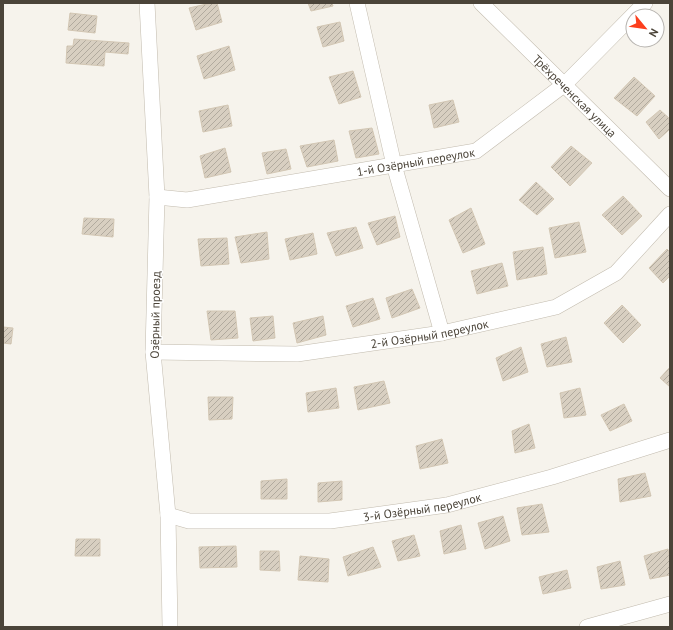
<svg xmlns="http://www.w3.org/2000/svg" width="673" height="630" font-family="'PT Sans',sans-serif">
<defs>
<pattern id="building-hatch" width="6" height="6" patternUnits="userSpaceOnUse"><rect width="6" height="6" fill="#d8cfc1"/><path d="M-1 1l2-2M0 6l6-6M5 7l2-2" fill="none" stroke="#b1aa9e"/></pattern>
</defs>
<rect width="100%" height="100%" fill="#f6f3ec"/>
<path fill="url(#building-hatch)" stroke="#d3c7b4" d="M211 3H217L222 22 196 30 189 8Z
M308 3H332L333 6 311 11Z
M70 13 97 16 95 33 68 30Z
M340 22 344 41 323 47 317 27Z
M74 39 129 43 128 54 105 52 104 66 66 63 67 46H73Z
M229 46 235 70 204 79 197 56Z
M353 71 361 97 339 104 329 77Z
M634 77 655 96 637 116 614 98Z
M453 100 459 122 434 128 429 105Z
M228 105 232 126 203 132 199 111Z
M660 110 670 119V129L659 139 646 122Z
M372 128 379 154 356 158 349 131Z
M334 140 338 161 307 167 300 146Z
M571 146 592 163 570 186 551 167Z
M225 148 231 172 205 178 200 156Z
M286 149 291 169 267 174 262 153Z
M536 182 554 199 537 215 519 200Z
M623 196 642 216 622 235 602 215Z
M471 208 485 244 463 253 449 220Z
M395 216 400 237 377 245 368 223Z
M84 218 114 219 113 237 82 234Z
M579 222 586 252 555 258 549 228Z
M356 227 363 248 336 256 327 233Z
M267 232 269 259 241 263 235 237Z
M313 233 317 254 290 260 285 239Z
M227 238 229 264 201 266 198 239Z
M543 247 547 274 517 280 513 252Z
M667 249 670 252V276L663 283 649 268Z
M502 263 508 286 477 294 471 271Z
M412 289 420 308 392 318 386 298Z
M373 298 380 319 353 327 346 306Z
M622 305 641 325 623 343 604 323Z
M207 311H235L238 338 211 340Z
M273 316 275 338 253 341 250 318Z
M323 316 326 335 297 343 293 323Z
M3 327 13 328 11 344 3 343Z
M566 337 572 362 547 367 541 344Z
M521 347 528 372 503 381 496 358Z
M670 367V387L660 378Z
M384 381 390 403 358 410 354 387Z
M336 388 339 408 308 412 306 393Z
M580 388 586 415 564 418 560 393Z
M208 397H233L232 419 209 420Z
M624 404 632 421 610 431 601 415Z
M529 424 535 448 515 453 512 431Z
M442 439 448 463 420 469 416 446Z
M645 473 651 496 620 502 618 479Z
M287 479V499H261V481Z
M342 481V500L318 502V483Z
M542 504 549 532 522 535 517 508Z
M503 516 510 541 485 549 478 523Z
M461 525 466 549 444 554 440 531Z
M414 535 420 556 398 561 392 541Z
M76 539H100V556H75Z
M236 546 237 567 200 568 199 547Z
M373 547 381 567 348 576 343 557Z
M668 549 670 561V575L650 579 644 556Z
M260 551H279L280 571 260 570Z
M300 556 329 559 328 582 298 580Z
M620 561 625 585 601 589 597 567Z
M567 570 571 588 543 594 539 577Z"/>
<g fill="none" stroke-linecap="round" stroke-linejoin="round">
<defs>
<g id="minor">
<path d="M147 3 157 197 153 352 168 515 170 627"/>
<path d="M357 3 394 165 442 333"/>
<path id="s1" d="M481 3 670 189"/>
<path id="s2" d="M157 197 187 200 476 151 565 84 645 3"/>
<path id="s3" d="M153 352 297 354 442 333 556 307 616 273 670 214"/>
<path id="s4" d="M168 515 189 521H330L447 505 552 477 670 440"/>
<path d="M587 627 670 604"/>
</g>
</defs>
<use href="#minor" stroke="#c2bbae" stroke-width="16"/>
<use href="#minor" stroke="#fff" stroke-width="15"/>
</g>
<g text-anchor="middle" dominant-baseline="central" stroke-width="3" stroke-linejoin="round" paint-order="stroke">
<g font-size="12" fill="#4b4439" stroke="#fff">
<text stroke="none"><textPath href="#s1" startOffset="132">Трёхреченская улица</textPath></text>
<text stroke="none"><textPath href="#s2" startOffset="262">1-й Озёрный переулок</textPath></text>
<text transform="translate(155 315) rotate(-89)">Озёрный проезд</text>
<text stroke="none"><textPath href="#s3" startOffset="278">2-й Озёрный переулок</textPath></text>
<text stroke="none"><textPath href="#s4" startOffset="256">3-й Озёрный переулок</textPath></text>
</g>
</g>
<rect width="673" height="630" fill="none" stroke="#4b4439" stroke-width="8"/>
<g transform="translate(645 28) rotate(119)"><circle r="19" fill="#ffffff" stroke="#b7b4b0"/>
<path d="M0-3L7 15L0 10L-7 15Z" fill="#fc3f1d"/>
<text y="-6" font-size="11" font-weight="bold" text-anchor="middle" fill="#4b4439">N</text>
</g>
</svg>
